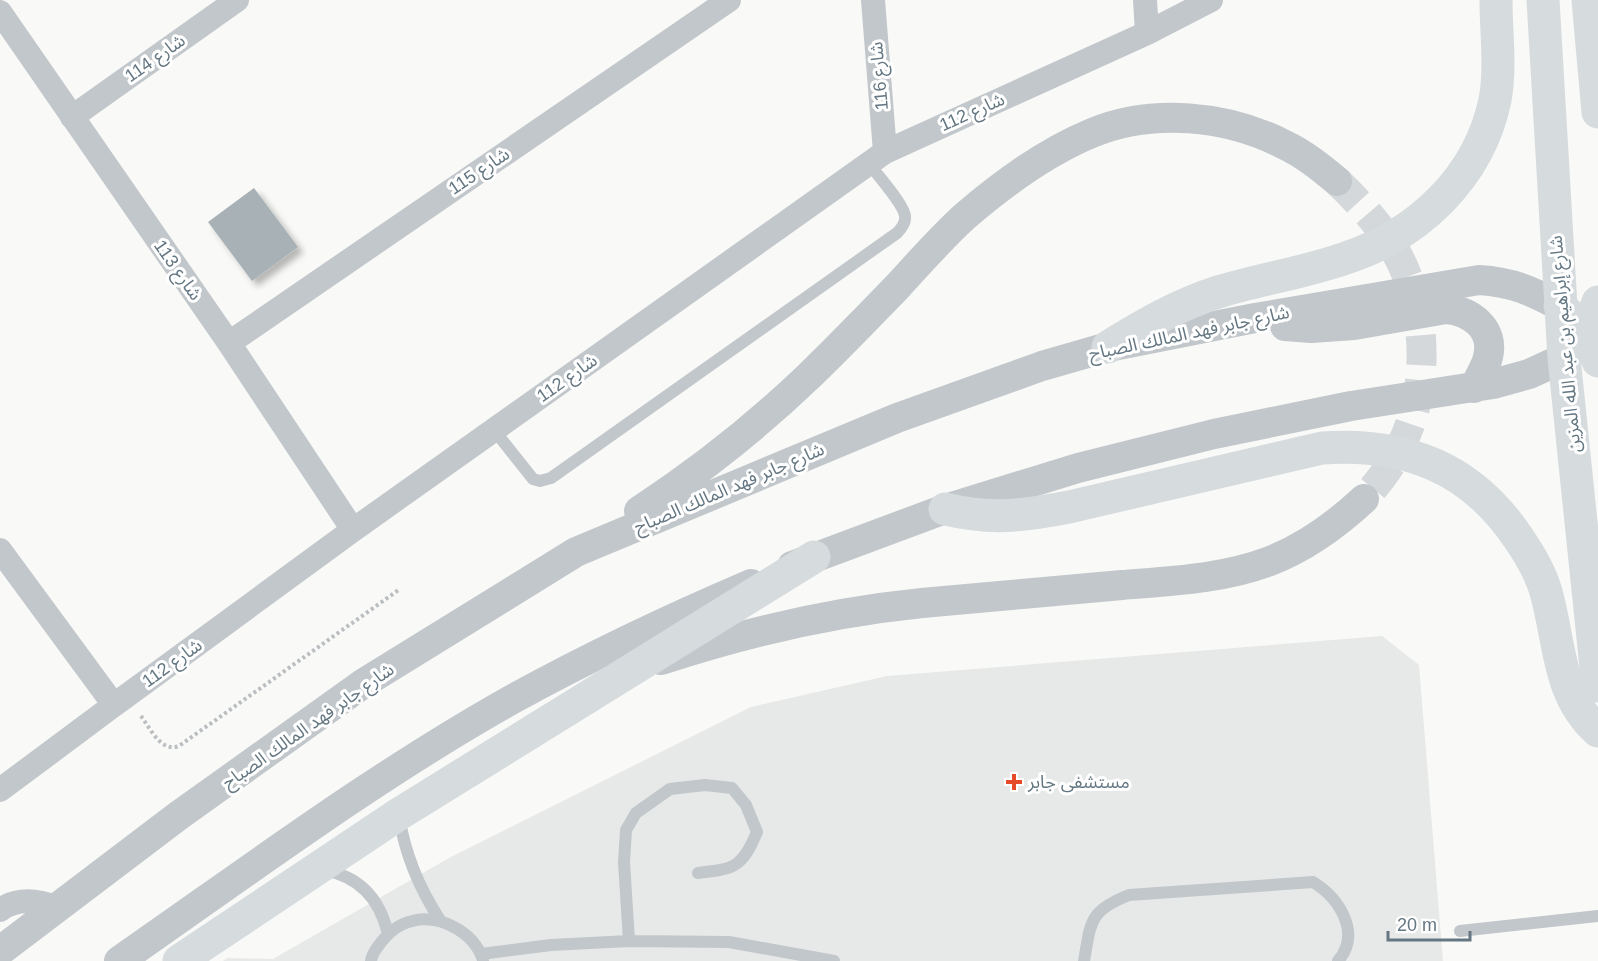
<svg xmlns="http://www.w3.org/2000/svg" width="1598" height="961" font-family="Arial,'Noto Sans Arabic',sans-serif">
<defs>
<filter id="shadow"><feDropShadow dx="5.5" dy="5.5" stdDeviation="3" flood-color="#0004"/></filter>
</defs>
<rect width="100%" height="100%" fill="#f9f9f7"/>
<path fill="#e7e9e8" d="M1382 636 1419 665 1443 961H223L227 958 273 959 449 858 751 707 887 676Z"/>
<path fill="#a7b1b6" filter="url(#shadow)" d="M254 188 298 247 252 281 208 222Z"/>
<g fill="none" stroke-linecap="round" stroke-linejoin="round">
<path stroke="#d4d8da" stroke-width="30" stroke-dasharray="30 15" stroke-linecap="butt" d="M1337 181C1358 201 1377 222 1393 247 1429 307 1431 389 1399 450 1390 468 1377 484 1364 499"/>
<path stroke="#babec1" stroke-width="4" stroke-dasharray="3 3" stroke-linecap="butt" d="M141 716C150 728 161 753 179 746L400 589"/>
<path stroke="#c2c7cb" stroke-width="12" d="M494 430 533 479 540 481 551 478 897 233C902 228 906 223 905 216 904 205 877 174 869 164
M399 816C405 855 419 888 440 920
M323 870C359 876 380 899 388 934
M1460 931 1598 916
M629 941 624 862 626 830 636 813 670 789 705 785 732 788 746 805 757 832C742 868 734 869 698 873
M481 954 551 945 629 941 729 942 834 961
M371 961C372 954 375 950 379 945 387 934 399 924 412 921 440 914 474 932 483 960
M1084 961C1091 921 1089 911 1129 895L1313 882C1339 898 1362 933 1338 961"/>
<path stroke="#c2c7cb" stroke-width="24" d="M873 0 885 152
M1145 0 1147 33
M0 12 229 343 353 530
M72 117 237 0
M229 343 729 0
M0 550 114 705 353 530 885 152 1147 33 1211 0
M0 790 114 705
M0 910C18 897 38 900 58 908"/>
<path stroke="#c2c7cb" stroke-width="30" d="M1285 326 1311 328 1354 325 1446 309C1471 311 1495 329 1488 357 1486 367 1479 377 1474 388
M639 511C700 471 757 426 809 376 839 347 869 316 898 286 920 262 940 239 964 217 1001 185 1046 152 1092 133 1152 108 1227 115 1285 145 1304 154 1320 167 1337 181
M792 566 945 509 1078 468 1214 434 1351 406 1493 384 1529 374 1564 358
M661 660C746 632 833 612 922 603 989 597 1055 591 1122 585 1171 581 1223 579 1270 561 1306 547 1336 525 1364 499
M0 951 178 816 364 683 576 552 897 418 1042 366 1108 347 1255 318 1479 280C1512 282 1532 291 1560 306
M119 961C247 872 374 777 511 700 589 657 669 619 751 584"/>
<path stroke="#d6dbde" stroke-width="33" d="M1543 0 1564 358 1598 686
M1588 0 1598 112
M1560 306 1587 332 1598 361
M1576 346 1587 332 1598 302
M1108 347C1143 325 1178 305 1218 292 1260 279 1304 273 1346 258 1419 234 1479 177 1495 100 1501 68 1496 33 1496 0
M945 509C992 520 1022 516 1069 507L1322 448C1406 442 1472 468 1519 539 1530 555 1541 574 1546 592 1560 641 1557 695 1598 731"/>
<path stroke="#d6dbde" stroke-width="33" d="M179 961 399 814 814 557"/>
</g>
<path fill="#e54a2b" stroke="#fff" stroke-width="2" d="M1011 773h6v6h6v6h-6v6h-6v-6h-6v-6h6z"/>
<g text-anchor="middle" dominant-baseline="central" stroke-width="6" stroke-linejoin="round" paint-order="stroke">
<g font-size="18" fill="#647782" stroke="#fff">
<text transform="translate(155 58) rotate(-35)">شارع 114</text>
<text transform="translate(879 76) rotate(-95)">شارع 116</text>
<text transform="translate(972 112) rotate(-24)">شارع 112</text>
<text transform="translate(479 171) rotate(-34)">شارع 115</text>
<text transform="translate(178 270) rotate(55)">شارع 113</text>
<text transform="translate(1189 333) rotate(-12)">شارع جابر فهد المالك الصباح</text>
<text transform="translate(1565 344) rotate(-95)">شارع إبراهيم بن عبد الله المزين</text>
<text transform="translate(567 378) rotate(-35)">شارع 112</text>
<text transform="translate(729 488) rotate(-23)">شارع جابر فهد المالك الصباح</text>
<text transform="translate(172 663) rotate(-36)">شارع 112</text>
<text transform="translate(308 726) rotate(-35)">شارع جابر فهد المالك الصباح</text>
</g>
<g font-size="18" fill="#647782" stroke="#fff" text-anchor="start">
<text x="1028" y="782">مستشفى جابر</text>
</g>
</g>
<path d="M1388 931v9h82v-9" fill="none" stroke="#647782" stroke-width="3"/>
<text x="1397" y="931" font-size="18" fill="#647782" stroke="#ffffff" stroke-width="4.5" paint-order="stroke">20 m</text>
</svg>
